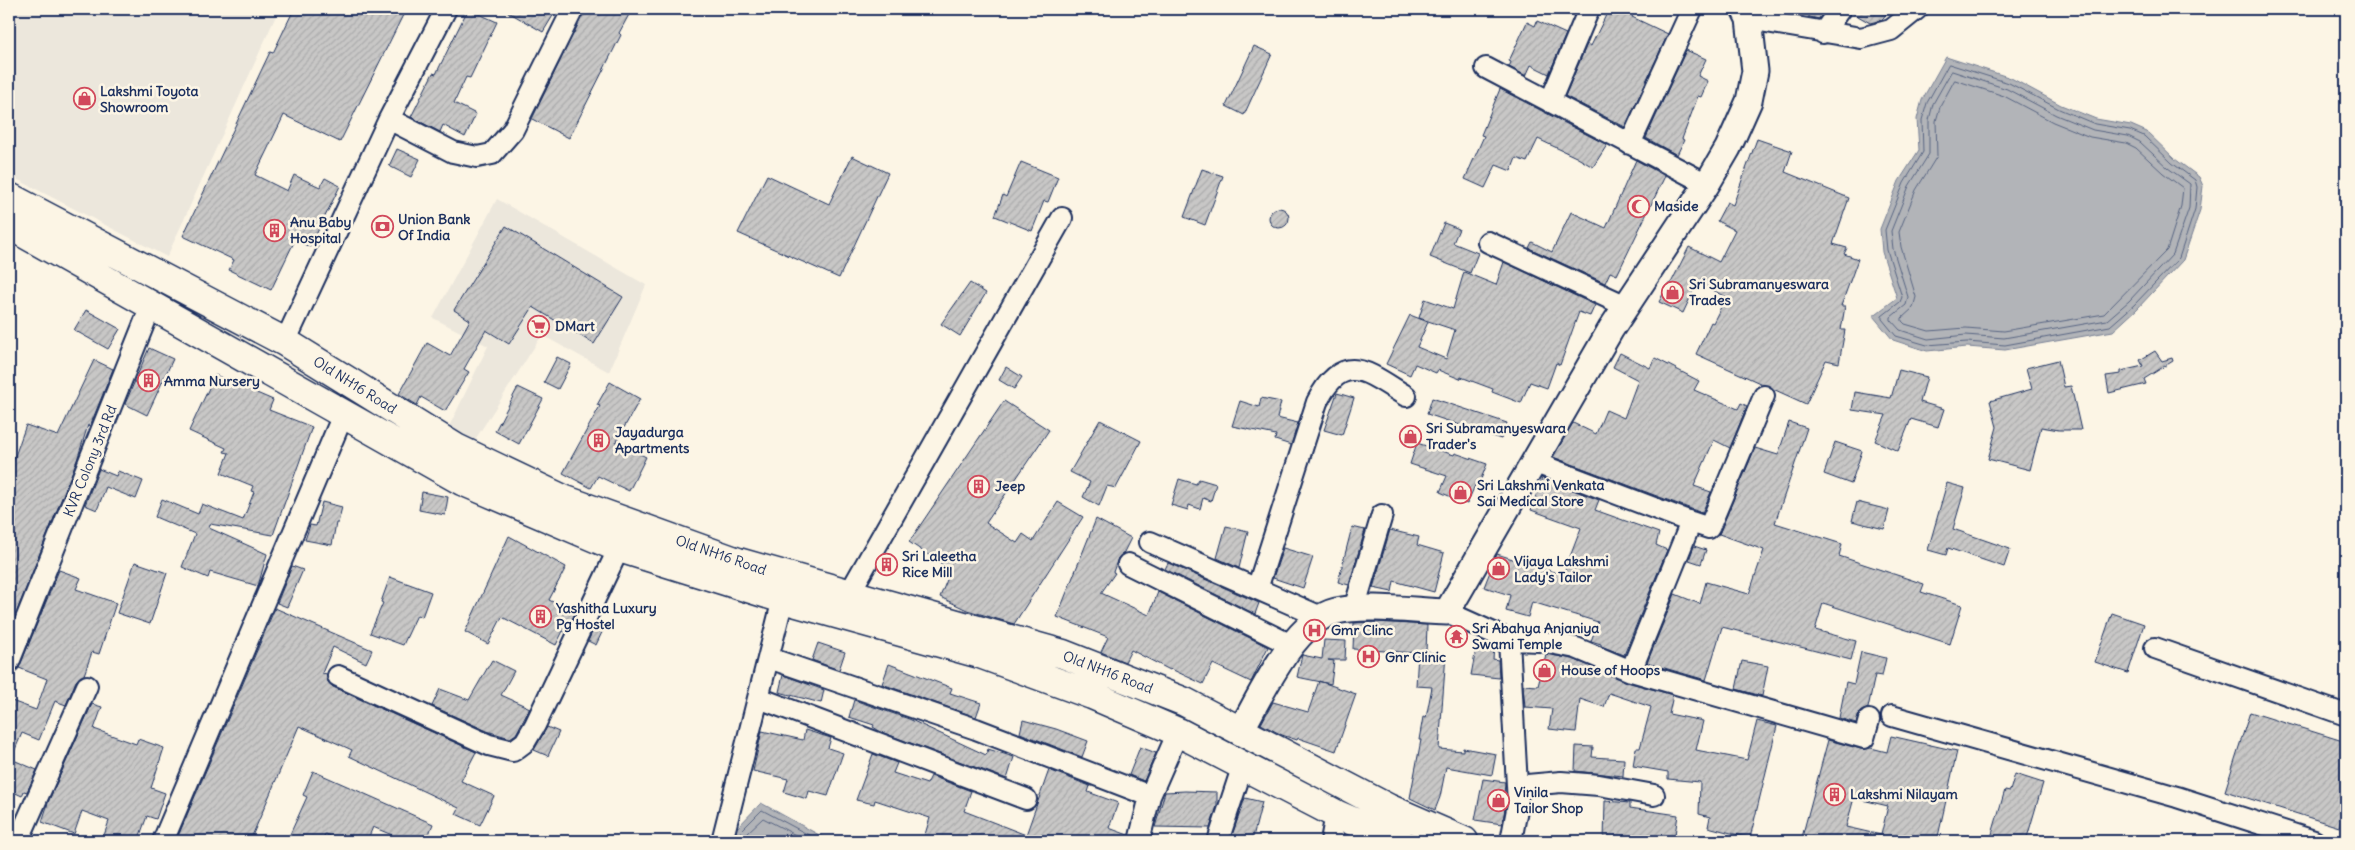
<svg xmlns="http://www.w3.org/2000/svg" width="2355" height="850" font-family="Delius,sans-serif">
<defs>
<pattern id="building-hatch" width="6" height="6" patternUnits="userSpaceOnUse" patternTransform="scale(1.25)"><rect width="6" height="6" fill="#c8c7c6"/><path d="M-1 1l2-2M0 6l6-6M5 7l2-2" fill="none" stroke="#ababac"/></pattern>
</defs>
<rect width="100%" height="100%" fill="#fcf5e5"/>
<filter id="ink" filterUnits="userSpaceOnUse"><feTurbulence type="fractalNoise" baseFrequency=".02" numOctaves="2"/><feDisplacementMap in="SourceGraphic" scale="10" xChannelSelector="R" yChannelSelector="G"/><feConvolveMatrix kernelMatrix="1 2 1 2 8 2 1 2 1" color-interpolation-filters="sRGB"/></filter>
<g filter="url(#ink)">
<path fill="#ece7dc" d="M9 9H279L167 257 9 175Z
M497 199 646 285 609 372 542 335 471 446 446 433 488 346 433 318Z"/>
<path fill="#b2b4b8" stroke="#767f94" d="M1946 57 2011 78 2061 105 2096 119 2131 125 2147 132 2175 159 2199 177 2203 186 2200 210 2183 260 2137 309 2113 331 2005 350 1967 347 1927 351 1893 340 1873 316 1897 298 1882 252 1880 229 1899 181 1919 150 1917 119 1922 100Z
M761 803 830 841H735L736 829Z"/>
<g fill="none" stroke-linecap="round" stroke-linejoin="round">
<path stroke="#576482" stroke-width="1" d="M1949 64 2009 83 2059 109 2095 124 2130 130 2144 136 2172 163 2195 180 2197 187 2195 209 2179 258 2134 305 2110 326 2005 345 1967 342 1927 345 1896 336 1882 319V316L1900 302 1902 297 1887 250 1885 230 1904 183 1923 152 1922 120 1927 103Z
M1952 71 2007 89 2056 115 2093 130 2128 136 2140 142 2168 168 2190 184 2189 208 2173 254 2129 301 2107 320 2004 338 1966 335 1928 339 1900 330 1891 320V317L1906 305 1908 297 1893 249 1891 231 1909 186 1929 154V120L1933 104Z
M1955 80 2004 96 2053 122 2090 137 2126 143 2136 148 2163 173 2183 188 2181 206 2167 250 2104 314 2004 331 1966 328 1929 331 1905 324 1902 321V318L1913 308 1916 297 1901 247 1899 232 1916 190 1937 156 1936 121 1940 107Z
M740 841 741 831 762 810 820 841
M746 841 747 833 763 818 807 841"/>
</g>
<path fill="url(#building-hatch)" stroke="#1b2f5e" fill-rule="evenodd" d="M294 9H391L403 15 340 142 284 115 255 175 287 191 294 175 320 187 325 178 340 186 310 247 295 240 271 290 229 270 234 260 183 236 270 52 273 53Z
M468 9 497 22 470 78 466 77 454 103 476 114 465 137 443 125 440 132 411 117 433 73 436 74Z
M503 9H557L543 32Z
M585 9H632L619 33 621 35 569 138 532 119Z
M1609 9H1636L1632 17 1668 34 1625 127 1565 96 1587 44 1591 46Z
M1797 9H1826L1819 19 1810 17Z
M1852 9H1889L1882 20 1870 23 1851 12Z
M1537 21 1566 34 1549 74 1531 65 1526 76 1509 67 1511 62 1509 61 1527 22 1535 26Z
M1254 46 1272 54 1244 115 1226 106Z
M1686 50 1706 59 1698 76 1708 81 1701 97 1698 96 1682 139 1684 140 1677 155 1646 138Z
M1500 89 1607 145 1593 167 1576 157 1538 139 1527 162 1516 158 1511 171 1496 165 1485 188 1465 179 1484 136 1481 135Z
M1757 139 1792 151 1785 172 1849 198 1833 244 1847 248 1844 254 1858 259 1841 306H1845L1841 330H1845L1839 363 1826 360 1806 404 1696 354 1711 322 1713 323 1726 297 1697 283 1683 313 1659 302 1668 284 1670 285 1689 247 1719 262 1735 230 1717 221 1727 202 1733 205Z
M397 149 420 159 411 177 389 166Z
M852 156 888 173 839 278 738 233 767 175 829 204Z
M1636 160 1665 176 1617 275 1610 272 1605 283 1529 248 1532 242 1552 252 1571 212 1606 228Z
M1021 162 1058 177 1048 202 1044 201 1032 231 995 216 1003 195 1006 197Z
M1202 169 1223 176 1205 225 1184 217Z
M1269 218a10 10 0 1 1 20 0a10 10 0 1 1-20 0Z
M1444 223 1459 229 1453 243 1478 253 1470 273 1430 257Z
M506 226 623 297 594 344 533 307 509 344 486 330 464 369 469 372 445 411 421 397 417 405 399 394 427 343 450 356 470 320 454 310Z
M1504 262 1595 305 1590 316 1579 312 1560 365 1556 363 1547 388 1530 382 1521 403 1492 392 1493 389 1461 377 1460 379 1438 370 1436 373 1415 364 1410 375 1386 364 1410 315 1428 322 1417 347 1446 359 1455 330 1419 318 1425 299 1453 309 1464 272 1496 285Z
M970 283 986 293 960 336 941 324Z
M86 310 120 329 108 349 74 330Z
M149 348 173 359 147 415 125 404Z
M2155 351 2162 361 2172 358 2173 361 2144 379 2146 384 2109 393 2106 376 2121 374V371L2143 366 2140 360Z
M1620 353 1650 368 1655 358 1699 381 1694 390 1738 409 1741 403 1747 406 1730 448 1714 440 1694 486 1711 492 1702 513 1553 457 1573 423 1596 434 1606 410 1624 418 1638 380 1613 367Z
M557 357 571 364 558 389 544 382Z
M94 360 113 369 90 426 88 425 77 460 9 631V473L26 425 58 436Z
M2058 360 2064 387 2071 386 2081 430H2059L2041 427 2030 470 1988 459 1997 427 1990 401 2032 389 2026 368Z
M1006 367 1022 377 1014 389 999 380Z
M1899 370 1927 377 1920 402 1944 409 1938 427 1911 419 1898 451 1875 441 1886 415 1852 410 1855 392 1891 398Z
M215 375 273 400 269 410 312 427 273 535 210 524 209 528 267 554 258 586 210 572 208 578 182 567 195 534 155 517 162 499 198 514 202 504 243 520 254 492 251 491 253 486 221 473 229 453 224 452 226 448 189 431Z
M610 382 640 399 616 442 646 457 629 491 598 476 591 488 563 473 600 406 597 405Z
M518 387 543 399 519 444 495 431Z
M1337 393 1354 398 1342 435 1324 430Z
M1261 398 1281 402 1277 418 1298 423 1291 445 1275 440 1276 435 1232 426 1240 401 1259 407Z
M1432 398 1507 423 1501 439 1427 414Z
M1004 401 1049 430 986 523 1017 543 1023 534 1033 541 1058 502 1083 517 1014 624 967 610 940 597 951 570 909 542Z
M1100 420 1141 441 1116 488 1107 486 1099 506 1083 497 1090 482 1070 472Z
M1789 422 1807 428 1775 523 1842 544 1839 556 1924 584 1921 592 1962 605 1950 644 1823 603 1815 630 1856 641 1851 660 1722 627 1706 680 1647 663 1675 594 1700 604 1706 582 1749 594 1764 550 1719 534 1755 448 1778 455Z
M1835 442 1862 451 1851 484 1824 474Z
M1417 443 1454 455 1455 453 1487 464 1479 484 1476 483 1467 504 1440 492 1447 476 1410 464Z
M99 469 116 476 118 471 143 481 136 499 106 487 97 510 85 505Z
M1542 478 1599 500 1595 510 1659 533 1656 545 1667 550 1624 655 1601 646V644L1591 641 1598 622 1532 602 1528 617 1506 611 1510 595 1484 587 1497 554 1563 575 1581 528 1531 510Z
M1179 479 1196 484 1199 479 1216 484 1211 501 1203 498 1200 509 1189 505 1188 510 1171 505Z
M1947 483 1965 488 1953 529 2010 549 2004 567 1948 548 1946 555 1928 550Z
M422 492 448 497 445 515 419 510Z
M322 502 342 507 338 523H336L332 545 305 540 310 525 316 526Z
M1857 502 1889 510 1884 529 1852 521Z
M1096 519 1131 538 1123 554 1118 558 1113 572 1115 573 1101 593 1149 615 1158 592 1268 647 1251 682 1213 664 1203 684 1171 669 1170 670 1131 650 1125 662 1101 652 1108 637 1057 617Z
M1226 526 1248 531 1239 568 1217 558Z
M1352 527 1365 530 1349 585 1338 582Z
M1390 530 1419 537 1417 545 1444 553 1434 592 1394 581 1392 592 1373 588Z
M509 536 566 567 549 600 575 613 566 632 563 631 556 645 502 617 488 644 465 632Z
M1694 546 1706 550 1701 564 1689 560Z
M1283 548 1313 557 1303 588 1273 578Z
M135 562 167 573 150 624 117 613Z
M1168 563 1259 603 1255 614 1165 569Z
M292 566 303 570 287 607 277 603Z
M59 570 81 578 76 589 116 603 99 654 92 652 84 675 76 681 66 705 55 701 39 740 22 733 11 759 37 770 27 792 24 791 22 796 9 790V700L36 710 47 679 19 668Z
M390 577 431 592 422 617 417 615 403 645 370 633 383 603 381 602Z
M275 608 372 650 366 663 333 647 322 673 327 674 328 682 333 687 476 752 461 781 494 796 480 825 456 814 459 808 349 756 352 750 299 726 250 841H176Z
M2112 613 2144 624 2128 673 2095 662Z
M1376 622 1427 625 1426 652 1446 654 1439 749 1463 751V748L1496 754 1492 775 1446 767 1440 797 1435 810 1410 798 1421 740H1419L1423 717 1426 718 1432 687 1416 686 1418 653 1353 649 1354 623Z
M596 624 604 628 596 645 588 641Z
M1478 639 1494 647 1493 659 1498 660 1499 678 1471 675Z
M1324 640 1346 641 1345 660H1328L1334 661 1331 684 1297 677 1302 655 1322 659Z
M818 643 845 652 839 670 812 660Z
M1861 652 1886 658 1882 676 1875 675 1868 708 1860 712 1856 723 1839 718 1846 682 1854 684Z
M1546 654 1573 659 1627 682 1673 695 1669 714 1703 721 1696 750 1747 760 1757 721 1777 726 1750 838 1708 827 1710 817 1699 814 1700 782 1668 779V772L1633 766 1636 748H1640L1651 707 1609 693 1604 707 1580 699 1576 732 1549 729 1552 709 1525 707 1523 685 1538 686Z
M492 660 514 671 501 695 530 708 516 734 510 738 487 731 432 706 440 689 469 700Z
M1742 661 1768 666 1762 696 1736 689Z
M889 664 952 688 950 693 981 703 976 717 882 684Z
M783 675 824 690 821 703 779 692Z
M1319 681 1356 694 1336 751 1298 738 1297 740 1282 735 1261 724 1273 702 1308 712Z
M854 700 909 719 986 755 988 749 1014 757 1007 779 881 732 873 727 874 725 849 717Z
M92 704 102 707 94 729 136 744 138 739 164 748 151 788 165 793 156 819 147 816 138 841H102L109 821 82 811 74 834 42 822 49 800Z
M2250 712 2346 742V803L2339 827 2225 791Z
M1023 720 1056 729 1088 741 1082 757 1020 733Z
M547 727 559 732 548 756 534 750Z
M805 730 831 738 828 748 843 753 828 796 809 791 807 799 784 792 788 779 753 771 762 731 803 740Z
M1891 736 1957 751 1937 841H1801L1828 740 1861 749 1871 748 1887 752ZM1854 798 1888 806 1881 835 1846 827Z
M1576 746 1593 747 1592 757 1624 759 1623 776 1575 771Z
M1140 747 1156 753 1144 781 1129 775Z
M873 754 897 763 893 773 927 784 931 776 971 791 964 811 1026 835 1049 770 1090 786 1088 792 1118 803 1109 828 1128 835 1127 841H923L930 818 875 800 874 804 856 800Z
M313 771 433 824 426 841H406L373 827 367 841H340L325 834 322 841H287L307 797 303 795Z
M2015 774 2043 783 2026 841H1990L2005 790 2010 791Z
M1483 779 1505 782 1503 809H1505L1502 824 1475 820Z
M1185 791 1217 792V806L1210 828 1155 827 1165 792Z
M1245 798 1262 802 1252 841H1230Z
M1605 801 1630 803V808L1678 815 1674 841H1604Z"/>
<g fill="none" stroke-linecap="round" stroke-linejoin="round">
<defs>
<path id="minor" d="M1756 9 1749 19 1861 38 1891 30 1917 9
M1823 33 1840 9
M1486 68 1707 184
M1550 102 1589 9
M389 119 453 152 477 157 492 154 513 130 573 9
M1630 144 1692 9
M1488 242 1626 306
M285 342 389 119 446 9
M1533 462 1691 522
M1150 542 1321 617
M1128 564 1291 645
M1257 589 1317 402C1344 349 1368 373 1406 396
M849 594 1062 218
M1354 609 1382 515
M1447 612 1509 640 1540 641 1576 648 1631 671 1864 738 1869 720
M1509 640 1518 804 1511 841
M2155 648 2346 715
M769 658 976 729 1150 796 1139 841
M9 662 151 306
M1631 671 1691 522 1709 528 1764 396
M338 676 489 745 513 751 525 742 535 725 619 548
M759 698 1026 799
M1892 716 2177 797 2314 841
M1517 786 1561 782 1599 785 1654 795
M1150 796 1178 732
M18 841 87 686
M163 841 343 415
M722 841 783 599
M1218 841 1243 765
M1331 841 1336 814"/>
<path id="tertiary" d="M1241 730C1261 695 1294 621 1336 611 1367 604 1415 611 1447 612L1611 329 1707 184 1728 148 1749 101 1755 71 1749 19 1744 9"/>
<path id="primary" d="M9 197 285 342 456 448 563 499 738 562 1063 654 1185 702 1388 808 1464 841
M9 225 462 481 619 548 783 599 980 654 1092 695 1178 732 1336 814 1399 841"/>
</defs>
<use href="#minor" stroke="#1b2f5e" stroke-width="24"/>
<use href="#tertiary" stroke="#1b2f5e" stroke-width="29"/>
<use href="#primary" stroke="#1b2f5e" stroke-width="31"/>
<use href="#minor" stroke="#fcf5e5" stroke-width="20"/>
<use href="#tertiary" stroke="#fcf5e5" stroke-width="25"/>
<use href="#primary" stroke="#fcf5e5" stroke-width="28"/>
</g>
</g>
<defs>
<symbol id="shop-ring" viewBox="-11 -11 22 22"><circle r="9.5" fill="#fcf5e5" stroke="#d1495b" stroke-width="1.5"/><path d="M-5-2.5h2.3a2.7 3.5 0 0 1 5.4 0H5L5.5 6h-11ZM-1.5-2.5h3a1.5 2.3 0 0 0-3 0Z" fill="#d1495b"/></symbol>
<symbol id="mosque-ring" viewBox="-11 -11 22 22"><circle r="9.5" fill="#fcf5e5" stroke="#d1495b" stroke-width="1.5"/><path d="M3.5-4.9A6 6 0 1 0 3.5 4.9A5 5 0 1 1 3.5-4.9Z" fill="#d1495b"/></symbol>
<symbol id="bank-ring" viewBox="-11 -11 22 22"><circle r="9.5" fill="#fcf5e5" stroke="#d1495b" stroke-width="1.5"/><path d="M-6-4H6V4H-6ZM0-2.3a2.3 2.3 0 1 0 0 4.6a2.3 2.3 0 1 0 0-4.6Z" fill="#d1495b"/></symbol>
<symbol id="building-ring" viewBox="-11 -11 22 22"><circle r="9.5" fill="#fcf5e5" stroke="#d1495b" stroke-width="1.5"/><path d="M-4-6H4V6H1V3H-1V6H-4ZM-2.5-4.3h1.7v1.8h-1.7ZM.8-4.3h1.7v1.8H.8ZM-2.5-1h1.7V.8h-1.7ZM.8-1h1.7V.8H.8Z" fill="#d1495b"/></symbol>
<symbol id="supermarket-ring" viewBox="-11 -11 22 22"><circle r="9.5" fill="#fcf5e5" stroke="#d1495b" stroke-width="1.5"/><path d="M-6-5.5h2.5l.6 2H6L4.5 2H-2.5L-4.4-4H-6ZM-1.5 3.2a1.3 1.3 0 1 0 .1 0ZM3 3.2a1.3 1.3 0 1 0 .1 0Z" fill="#d1495b"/></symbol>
<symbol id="hospital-ring" viewBox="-11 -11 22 22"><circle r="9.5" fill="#fcf5e5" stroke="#d1495b" stroke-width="1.5"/><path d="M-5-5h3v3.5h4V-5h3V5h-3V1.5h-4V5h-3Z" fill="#d1495b"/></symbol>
<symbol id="temple-ring" viewBox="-11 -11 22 22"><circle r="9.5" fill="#fcf5e5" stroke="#d1495b" stroke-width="1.5"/><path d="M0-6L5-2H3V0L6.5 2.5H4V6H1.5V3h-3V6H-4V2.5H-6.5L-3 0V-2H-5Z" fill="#d1495b"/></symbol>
</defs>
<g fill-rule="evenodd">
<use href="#shop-ring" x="72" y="86" width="25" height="25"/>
<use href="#mosque-ring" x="1626" y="194" width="25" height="25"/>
<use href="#bank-ring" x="370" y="214" width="25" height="25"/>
<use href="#building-ring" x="262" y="218" width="25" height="25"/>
<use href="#shop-ring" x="1660" y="280" width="25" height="25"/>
<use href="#supermarket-ring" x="526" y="314" width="25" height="25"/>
<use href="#building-ring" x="136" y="368" width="25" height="25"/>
<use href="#shop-ring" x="1398" y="424" width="25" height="25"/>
<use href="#building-ring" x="586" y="428" width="25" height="25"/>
<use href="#building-ring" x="966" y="474" width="25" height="25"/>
<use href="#shop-ring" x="1448" y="480" width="25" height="25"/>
<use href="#building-ring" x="874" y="552" width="25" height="25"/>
<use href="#shop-ring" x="1486" y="556" width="25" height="25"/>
<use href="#building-ring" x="528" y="604" width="25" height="25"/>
<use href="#hospital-ring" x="1302" y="618" width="25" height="25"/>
<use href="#temple-ring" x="1444" y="624" width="25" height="25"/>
<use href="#hospital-ring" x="1356" y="644" width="25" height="25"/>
<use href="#shop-ring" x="1532" y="658" width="25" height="25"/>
<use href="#building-ring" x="1822" y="782" width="25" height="25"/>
<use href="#shop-ring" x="1486" y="788" width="25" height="25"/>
</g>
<g text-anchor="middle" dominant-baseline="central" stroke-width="5" stroke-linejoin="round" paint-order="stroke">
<g font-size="14" font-weight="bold" fill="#1b2f5e" stroke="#fcf5e5" text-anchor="start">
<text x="100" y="91">Lakshmi Toyota<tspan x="100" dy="16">Showroom</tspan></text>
<text x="1654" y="206">Maside</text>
<text x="398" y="219">Union Bank<tspan x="398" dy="16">Of India</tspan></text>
<text x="290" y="222">Anu Baby<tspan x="290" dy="16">Hospital</tspan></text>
<text x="1689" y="284">Sri Subramanyeswara<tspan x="1689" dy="16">Trades</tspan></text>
<text x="555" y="326">DMart</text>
<text x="164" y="381">Amma Nursery</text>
<text x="1426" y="428">Sri Subramanyeswara<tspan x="1426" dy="16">Trader's</tspan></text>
<text x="615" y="432">Jayadurga<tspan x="615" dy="16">Apartments</tspan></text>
<text x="1477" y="485">Sri Lakshmi Venkata<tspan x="1477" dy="16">Sai Medical Store</tspan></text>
<text x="995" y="486">Jeep</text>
<text x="902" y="556">Sri Laleetha<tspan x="902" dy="16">Rice Mill</tspan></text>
<text x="1514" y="561">Vijaya Lakshmi<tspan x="1514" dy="16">Lady's Tailor</tspan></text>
<text x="556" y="608">Yashitha Luxury<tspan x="556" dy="16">Pg Hostel</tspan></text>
<text x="1472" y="628">Sri Abahya Anjaniya<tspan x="1472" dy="16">Swami Temple</tspan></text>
<text x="1331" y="630">Gmr Clinc</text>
<text x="1385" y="657">Gnr Clinic</text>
<text x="1561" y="670">House of Hoops</text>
<text x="1514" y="792">Vinila<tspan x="1514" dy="16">Tailor Shop</tspan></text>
<text x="1850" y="794">Lakshmi Nilayam</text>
</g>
<g font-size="14" fill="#1b2f5e" stroke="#fcf5e5">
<text transform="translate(355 385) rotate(32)">Old NH16 Road</text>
<text transform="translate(90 461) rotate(-68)">KVR Colony 3rd Rd</text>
<text transform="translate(721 555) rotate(19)">Old NH16 Road</text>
<text transform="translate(1108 672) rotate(21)">Old NH16 Road</text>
</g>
</g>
<rect width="2355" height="850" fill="none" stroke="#fcf5e5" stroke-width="30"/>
<rect x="15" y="15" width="2325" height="820" fill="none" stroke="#1b2f5e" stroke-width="2" filter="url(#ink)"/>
</svg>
